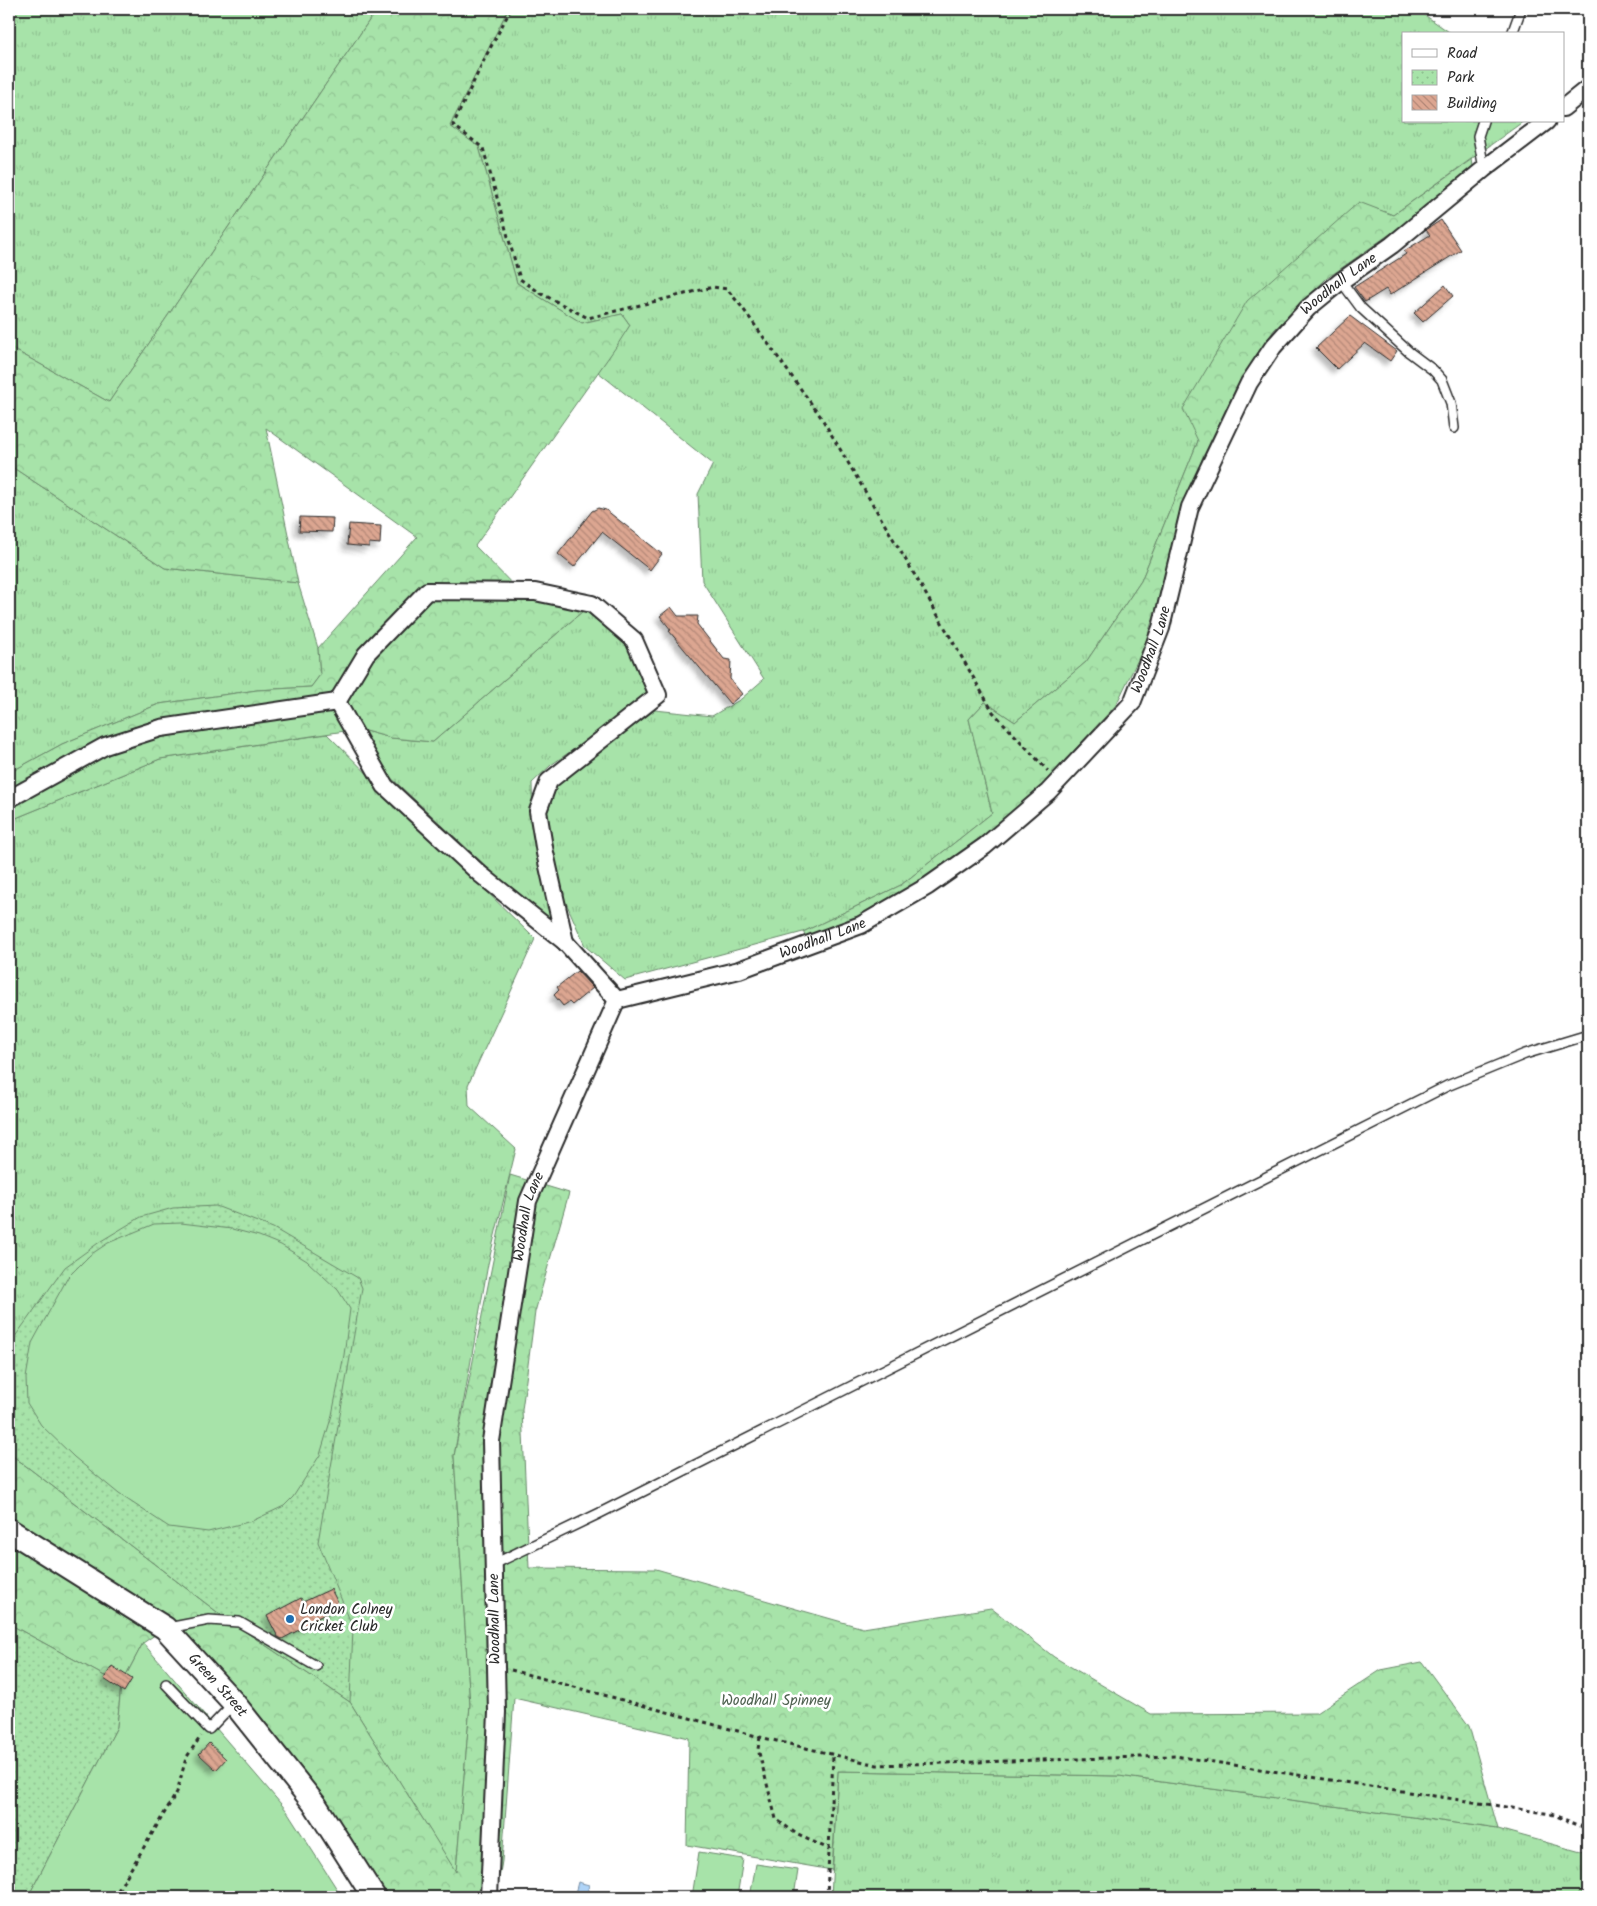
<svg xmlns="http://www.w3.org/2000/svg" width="1597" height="1906" font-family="Kalam,sans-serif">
<defs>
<pattern id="grass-tufts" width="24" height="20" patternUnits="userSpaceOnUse" patternTransform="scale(1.25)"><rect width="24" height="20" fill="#a7e3a9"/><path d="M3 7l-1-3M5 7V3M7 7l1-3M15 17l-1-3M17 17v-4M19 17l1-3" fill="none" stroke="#90c392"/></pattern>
<pattern id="forest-crowns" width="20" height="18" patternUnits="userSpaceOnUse" patternTransform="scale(1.25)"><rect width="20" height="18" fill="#a7e3a9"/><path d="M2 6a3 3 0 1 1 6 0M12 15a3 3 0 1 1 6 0" fill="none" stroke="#90c392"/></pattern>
<pattern id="park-dots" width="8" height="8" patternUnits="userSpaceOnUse" patternTransform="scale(1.25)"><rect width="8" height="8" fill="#a7e3a9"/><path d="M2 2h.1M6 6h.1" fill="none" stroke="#90c392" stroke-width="1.8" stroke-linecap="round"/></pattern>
<pattern id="water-waves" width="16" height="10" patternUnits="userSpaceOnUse" patternTransform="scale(1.25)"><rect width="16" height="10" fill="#afd4f8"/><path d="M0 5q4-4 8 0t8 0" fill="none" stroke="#97b6d5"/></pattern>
<pattern id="building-back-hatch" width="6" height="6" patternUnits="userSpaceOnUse" patternTransform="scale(1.25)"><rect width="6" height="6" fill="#dca691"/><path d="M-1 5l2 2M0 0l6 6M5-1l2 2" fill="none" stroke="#b38777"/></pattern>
<filter id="shadow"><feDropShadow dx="-4.5" dy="4.5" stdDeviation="2.5" flood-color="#0004"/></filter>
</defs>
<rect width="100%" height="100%" fill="#fff"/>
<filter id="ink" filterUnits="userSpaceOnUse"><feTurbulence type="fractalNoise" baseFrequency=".02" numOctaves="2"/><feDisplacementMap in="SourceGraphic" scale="10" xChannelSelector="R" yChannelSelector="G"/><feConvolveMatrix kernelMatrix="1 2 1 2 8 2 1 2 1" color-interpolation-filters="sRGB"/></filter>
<g filter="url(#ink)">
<path fill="url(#grass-tufts)" stroke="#69876a" d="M9 9H377L109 402 9 347Z
M508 9H1416L1452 34H1403V121H1524L1393 215 1359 203 1198 441 1141 581 1086 662 1015 722 985 702 969 719 992 813 901 885 803 932 625 980 585 946 560 889 545 814 558 782 655 710 712 716 741 699 764 679 702 581 698 494 713 464 598 372 630 325 622 314 582 323 517 283 479 147 450 126Z
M9 465 165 568 298 583 318 648 320 675 311 687 257 690 159 704 62 744 9 773Z
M584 610 628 645 650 696 551 765 532 783 533 828 557 932 387 774 358 729 391 738 433 742Z
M327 734 535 939 468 1085 469 1106 516 1149 488 1264 454 1456 470 1705 456 1873 350 1702 225 1618 9 1453V823L16 818 160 759Z
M838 1771 1119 1776 1498 1829 1588 1854V1897H831Z"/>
<path fill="url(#forest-crowns)" stroke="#69876a" d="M377 9H508L450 126 479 147 517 283 582 323 622 314 630 325 616 347 475 546 527 599 584 610 433 742 391 738 358 729 160 759 16 818 9 823V773L62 744 159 704 257 690 311 687 320 675 318 648 417 537 266 428 298 583 165 568 9 465V347L109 402Z
M1472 159 1473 166 1404 224 1326 279 1274 330 1237 386 1202 459 1174 537 1158 602 1144 647 1116 705 1046 781 1011 816 929 879 869 914 807 938 803 932 901 885 992 813 969 719 985 702 1015 722 1086 662 1141 581 1198 441 1183 409 1247 301 1359 202 1393 215Z
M510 1175 569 1193 535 1312 522 1410 529 1568 656 1569 863 1628 991 1608 1054 1657 1151 1714 1316 1713 1381 1670 1422 1662 1469 1726 1498 1829 1119 1776 838 1771 832 1870 687 1845 689 1738 514 1698 502 1861 496 1897H384L238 1697 9 1522V1453L225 1618 350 1702 456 1872 470 1705 454 1456Z
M9 1530 165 1628 143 1643 121 1685 9 1624Z"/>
<path fill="url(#park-dots)" stroke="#69876a" d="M216 1206 273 1228 358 1278 362 1288 318 1542 353 1628 350 1702 225 1618 9 1453V1345L65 1267 101 1241 141 1217 173 1208Z
M9 1624 121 1685 117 1727 28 1897H9Z"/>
<path fill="#a7e3a9" stroke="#69876a" d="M181 1223 232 1229 259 1236 281 1245 307 1261 338 1290 350 1309 344 1355 332 1415 320 1455 293 1497 284 1506 252 1521 208 1532 169 1527 119 1494 74 1457 41 1425 27 1403 26 1378 32 1343 68 1277 90 1255 108 1243 154 1224Z
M143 1643 287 1811 342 1897H28L117 1727 121 1685Z
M699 1852 743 1859 737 1897H692Z
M756 1864 798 1870 794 1897H750Z"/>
<path fill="url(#water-waves)" stroke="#7a90a6" d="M578 1882 589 1885 586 1897H574Z"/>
<path fill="url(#building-back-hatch)" stroke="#2b2b2b" filter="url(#shadow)" d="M1441 220 1461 250 1390 295 1386 289 1365 302 1354 287 1406 254 1404 251 1430 235 1426 230Z
M1445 285 1453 296 1423 322 1414 313Z
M1350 316 1397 351 1390 361 1365 343 1337 369 1316 348Z
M598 508 606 510 662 554 650 570 602 532 574 567 558 554 592 511Z
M300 517 333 518 332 532 299 531Z
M349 524 381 526 380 544 369 543V547L347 545Z
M671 607 678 616H698L697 624 724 659 731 660 730 679 742 694 730 704 669 631 671 630 660 616Z
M577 971 593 988 572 1005 569 1002 563 1006 554 995 559 990 557 987Z
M331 1589 340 1607 313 1620 314 1622 282 1639 278 1637 267 1616 301 1598 303 1602Z
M112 1666 132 1679 124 1692 104 1679Z
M209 1743 226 1759 216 1770 199 1754Z"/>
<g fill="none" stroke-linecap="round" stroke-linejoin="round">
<defs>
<path id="lane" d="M1512 34 1521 9
M1483 121 1478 136 1484 169
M1341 281 1361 308 1409 352 1433 370 1442 380 1451 403 1454 428
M494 1564 600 1513 1447 1086 1525 1054 1588 1035
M168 1628 209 1620 239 1622 316 1666
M166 1684 209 1729 234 1703"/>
<g id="street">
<path d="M1563 108 1588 88"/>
<path d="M337 702 385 786 480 874 565 942 617 1000"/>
<path d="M9 799 105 746 161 728 337 702 366 654 427 591 535 592 592 604 634 640 658 695 549 781 538 811 545 853 565 942"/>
<path id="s1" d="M489 1897 497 1712 491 1441 528 1201 617 1000 739 970 861 925 928 886 985 846 1048 792 1132 703 1161 628 1190 507 1249 383 1273 347 1308 308 1341 281 1392 245 1484 169 1547 121"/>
</g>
<g id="secondary">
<path id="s2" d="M9 1530 165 1628 234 1703 316 1806 374 1897"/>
</g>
</defs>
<use href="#lane" stroke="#2b2b2b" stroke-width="12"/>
<use href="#street" stroke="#2b2b2b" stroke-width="20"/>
<use href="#secondary" stroke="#2b2b2b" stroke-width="26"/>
<path stroke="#2b2b2b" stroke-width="3" stroke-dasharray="4 4" stroke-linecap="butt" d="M511 9 486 56 453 125 483 148 520 279 542 294 588 318 713 287 727 289 741 306 821 417 920 584 993 712 1048 771
M511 1670 760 1737 877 1765 1175 1756 1551 1814 1588 1829
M760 1737 758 1749 776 1819 798 1835 829 1849
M114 1897 177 1792 186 1758 201 1736
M827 1897 833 1756"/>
<use href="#lane" stroke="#fff" stroke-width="9"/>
<use href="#street" stroke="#fff" stroke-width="16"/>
<use href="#secondary" stroke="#fff" stroke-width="22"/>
</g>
</g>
<circle fill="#1f6fb2" stroke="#fff" stroke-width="2" cx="290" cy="1619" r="5"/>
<g text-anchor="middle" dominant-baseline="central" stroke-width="5" stroke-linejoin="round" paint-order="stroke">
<g font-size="15" fill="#2b2b2b" stroke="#fff">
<text stroke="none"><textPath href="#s1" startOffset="2004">Woodhall Lane</textPath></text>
<text stroke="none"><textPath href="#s1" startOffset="1584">Woodhall Lane</textPath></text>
<text stroke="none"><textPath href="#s1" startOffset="1134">Woodhall Lane</textPath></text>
<text stroke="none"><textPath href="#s1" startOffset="684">Woodhall Lane</textPath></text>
<text transform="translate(495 1619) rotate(-91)">Woodhall Lane</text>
<text stroke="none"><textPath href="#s2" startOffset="262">Green Street</textPath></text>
</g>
<g font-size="15" fill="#2b2b2b" stroke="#fff" text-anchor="start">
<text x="300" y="1610">London Colney<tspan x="300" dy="17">Cricket Club</tspan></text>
</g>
<g font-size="15" fill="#506251" stroke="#fff">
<text x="776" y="1701">Woodhall Spinney</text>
</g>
</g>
<rect width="1597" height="1906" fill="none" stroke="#fff" stroke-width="30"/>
<rect x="15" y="15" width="1567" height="1876" fill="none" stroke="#2b2b2b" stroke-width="2" filter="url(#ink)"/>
<rect x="1402" y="32" width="162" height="90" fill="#ffffff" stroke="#aaaaaa"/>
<rect x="1412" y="49" width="25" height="8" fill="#ffffff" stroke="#aaaaaa"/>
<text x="1447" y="58" font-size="15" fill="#2b2b2b">Road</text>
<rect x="1412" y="70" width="25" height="15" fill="url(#park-dots)" stroke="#aaaaaa"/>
<text x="1447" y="82" font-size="15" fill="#2b2b2b">Park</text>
<rect x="1412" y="95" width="25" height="15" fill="url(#building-back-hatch)" stroke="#aaaaaa"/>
<text x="1447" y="108" font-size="15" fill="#2b2b2b">Building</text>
</svg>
